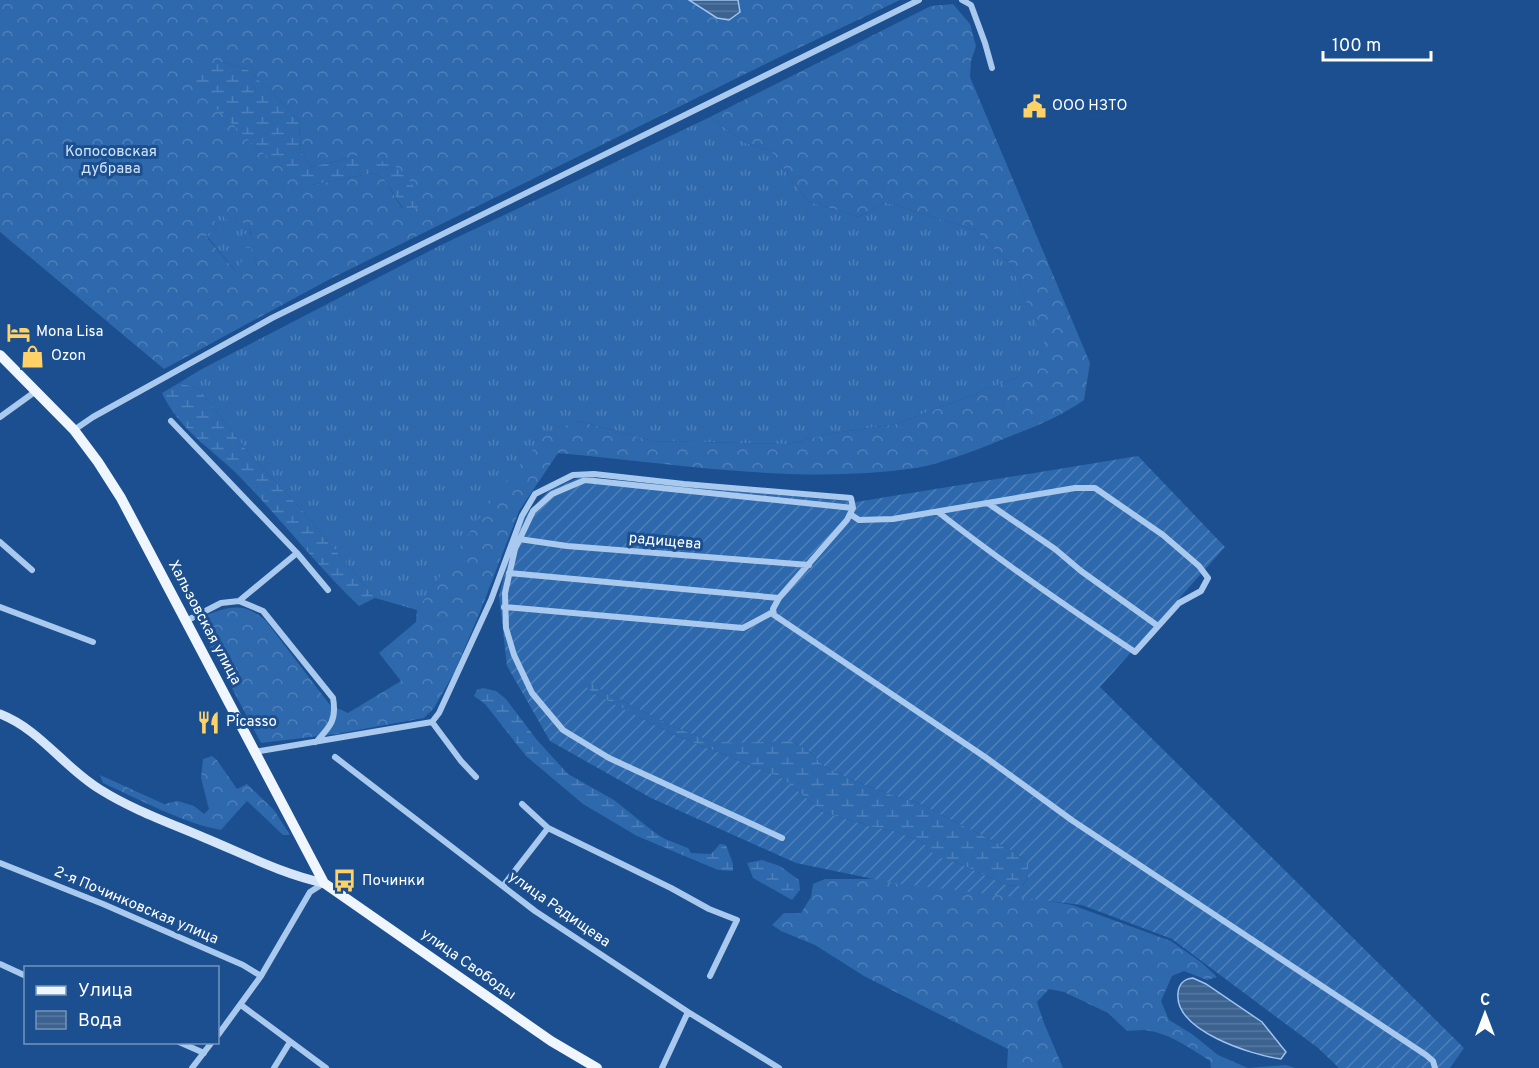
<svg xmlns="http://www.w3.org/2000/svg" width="1539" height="1068" font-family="Overpass,sans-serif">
<defs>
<pattern id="grass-tufts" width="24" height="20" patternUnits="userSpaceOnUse" patternTransform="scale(1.5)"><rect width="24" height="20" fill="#2e69ad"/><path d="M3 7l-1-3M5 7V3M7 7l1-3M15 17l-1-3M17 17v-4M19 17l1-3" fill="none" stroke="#4d80b9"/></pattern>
<pattern id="forest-crowns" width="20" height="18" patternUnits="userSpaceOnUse" patternTransform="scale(1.5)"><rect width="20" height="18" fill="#2e69ad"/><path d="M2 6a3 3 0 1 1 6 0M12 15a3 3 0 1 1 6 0" fill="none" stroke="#4d80b9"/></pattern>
<pattern id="wetland-marsh" width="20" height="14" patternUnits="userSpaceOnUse" patternTransform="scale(1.5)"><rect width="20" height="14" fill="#2e69ad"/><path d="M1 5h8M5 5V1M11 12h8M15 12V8" fill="none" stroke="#4d80b9"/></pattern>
<pattern id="garden-furrows" width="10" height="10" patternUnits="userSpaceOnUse" patternTransform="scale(1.5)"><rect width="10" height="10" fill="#2e69ad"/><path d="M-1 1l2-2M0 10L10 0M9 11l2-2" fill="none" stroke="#4d80b9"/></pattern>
<pattern id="water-rules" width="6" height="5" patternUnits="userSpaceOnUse" patternTransform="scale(1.5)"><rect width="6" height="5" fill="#3c6290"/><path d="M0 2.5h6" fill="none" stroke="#597aa1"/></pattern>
</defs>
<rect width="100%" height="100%" fill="#1b4f8f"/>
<path fill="url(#grass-tufts)" d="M710 117 746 143 771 151 807 201 859 217 885 202 975 230 1011 265 1051 356 1014 379 897 424 834 433 787 444 653 441 578 421 456 555 417 610 375 598 301 509 251 456 198 388 179 383 200 370 439 246Z
M215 208 248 223C252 238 252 252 257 267L237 273 206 235 217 227 210 211Z"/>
<path fill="url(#forest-crowns)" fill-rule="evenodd" d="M0 0H689L717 18 740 12 738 0H900L786 54 330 279 164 369 0 232ZM223 62 248 70 282 102 299 122 301 152 311 167 362 155 418 206 402 208 384 179 373 173 311 185 258 149 230 120ZM215 208 228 221 236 217 238 222 248 224 251 234H242V247L251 248 257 266 243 259 236 272 206 236 217 227 211 212Z
M953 4 970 24 976 46 971 61 970 77 1090 363 1084 400C1061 416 1037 426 1011 436 985 447 944 463 916 468 797 485 678 464 558 453L519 511 480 612 454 673 434 708 424 718 336 734 261 743 200 628 205 616C230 606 245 602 266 621L330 705 348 713 401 681 379 653 416 622 417 610 498 491 546 434 578 421 653 441 787 444 834 433 897 424 1014 379 1050 356 1011 265 975 230 885 202 859 217 807 201 771 151 746 143 710 117 931 6Z
M212 756 217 760 237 789 247 784 274 810 290 835H283L247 801 221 830C180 822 141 800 103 783L100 775 164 804 178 801 194 806 204 814 209 809 201 778 203 759Z
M901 876 1072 905 1171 941 1202 963 1217 977 1207 980 1184 971 1172 976 1161 1001 1169 1020 1192 1034 1218 1055 1248 1068 1286 1065 1295 1068H1211L1210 1061C1195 1051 1168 1033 1150 1031 1143 1029 1134 1031 1127 1031L1108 1013 1064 992 1049 989 1037 1002 1044 1023 1063 1068H1007L1008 1049 864 976 815 945 781 931 772 925 784 913H801L811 897 813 884 825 879H867Z"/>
<path fill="url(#wetland-marsh)" d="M223 62 248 70 282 102 299 122 301 152 311 167 362 155 394 165 409 180 420 196 418 207 406 213 384 179 373 173 311 185 296 179 258 149 193 86 199 66Z
M179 383 198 388 251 456 301 509 375 598 359 606C316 565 281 519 240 477 212 449 179 430 162 393Z
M583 677 603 691 672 726 710 741H791L808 750 824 766 844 776 874 789 918 803 1009 849 1028 862V877L1022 886 1006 885 960 864 934 856 922 842 894 831 872 827 823 812 782 778 672 734 593 693 583 684Z
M483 688 496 691 506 699 537 740 568 774 614 800 654 832 665 839 688 848 691 853 711 854 720 844 726 845 733 864V871L718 870 637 836 583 804 526 756 485 704 474 696 477 690Z
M762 860 780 866 799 880 800 890 792 900 753 878 747 863Z"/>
<path fill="url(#garden-furrows)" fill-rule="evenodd" d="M1138 456 1225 547 1100 687 1464 1048 1450 1068H1339L1318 1048 1172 939 1082 905 893 883 796 863 651 798 550 741 507 666 499 595 513 541 527 514 548 491 580 477 856 502ZM583 678 603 691 672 726 710 741 735 743 791 741 808 750 824 766 844 776 874 789 918 803 1009 849 1028 862V878L1022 886 1006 885 960 864 935 856 922 842 894 831 872 827 823 812 782 778 672 734 593 693 583 684Z"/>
<path fill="url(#water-rules)" stroke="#9cc4f0" stroke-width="1.5" d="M689 0H738L740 12 729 20 717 18Z
M1193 978 1206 984 1262 1022 1286 1052 1281 1059C1252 1055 1174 1031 1178 993 1179 983 1184 979 1193 978Z"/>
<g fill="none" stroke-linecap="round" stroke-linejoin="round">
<path stroke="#a9c9ee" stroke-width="6" d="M962 0 971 5 985 43 992 68
M0 417 36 391
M171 421 297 553 328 590
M74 430 93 417 272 318 919 0
M989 504 1055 549 1081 571 1158 626
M850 514 859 520 893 519 1075 488H1095L1163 535 1199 566 1208 578 1201 591 1179 603 1135 652C1068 608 1002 562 938 512
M519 539 567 546 809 565
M0 542 32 570
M509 573 779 598
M239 601 263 611 333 698C337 720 330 727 316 742
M0 607 93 642
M504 607 743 628 773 612
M186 621 221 603 239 601 297 553
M432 722 461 761 476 777
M254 752 432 722 439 713 491 600 522 516 535 494 573 475 594 474 684 484 851 498 853 508 847 520 779 598 773 609 774 615 985 757 1073 821 1426 1055 1433 1061 1435 1068
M335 757 535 911 688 1012 779 1068
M522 804 548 828 671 888 709 909 737 920 710 976
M782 838 609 758 563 730 532 693 514 655 506 628 505 593 515 549 533 511 552 494 585 480 853 508
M0 863 103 904 243 965 261 976
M503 886 548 828
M0 964 26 976
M241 1005 326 1068
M218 1035 261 976 310 892 324 883
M179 1042 204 1053
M192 1068 212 1042
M274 1068 290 1042
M662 1068 688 1012"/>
<path stroke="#d6e6fa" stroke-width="9" d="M0 714C41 730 64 768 101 790 133 810 170 823 205 838 244 854 282 874 324 883"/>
<path stroke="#f0f6ff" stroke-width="10" d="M0 355 74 430 98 462 121 498 324 883 551 1041 597 1068"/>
</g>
<defs>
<symbol id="civic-bare" viewBox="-9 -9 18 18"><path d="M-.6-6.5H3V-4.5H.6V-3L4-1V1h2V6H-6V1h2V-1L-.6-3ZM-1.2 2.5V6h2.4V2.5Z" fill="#ffd166" stroke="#1b4f8f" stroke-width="2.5" paint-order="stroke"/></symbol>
<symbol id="hotel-bare" viewBox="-9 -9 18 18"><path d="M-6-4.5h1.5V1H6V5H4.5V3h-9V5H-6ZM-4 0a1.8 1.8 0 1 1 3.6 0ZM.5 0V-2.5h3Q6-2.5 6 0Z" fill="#ffd166" stroke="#1b4f8f" stroke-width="2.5" paint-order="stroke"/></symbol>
<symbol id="shop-bare" viewBox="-9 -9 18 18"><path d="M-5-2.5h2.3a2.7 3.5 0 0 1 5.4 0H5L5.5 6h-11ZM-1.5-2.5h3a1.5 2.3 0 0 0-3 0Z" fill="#ffd166" stroke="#1b4f8f" stroke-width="2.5" paint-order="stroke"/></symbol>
<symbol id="restaurant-bare" viewBox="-9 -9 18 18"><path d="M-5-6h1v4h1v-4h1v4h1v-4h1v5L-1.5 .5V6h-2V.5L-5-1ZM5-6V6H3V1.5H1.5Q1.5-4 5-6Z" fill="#ffd166" stroke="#1b4f8f" stroke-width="2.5" paint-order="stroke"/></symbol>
<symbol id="bus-bare" viewBox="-9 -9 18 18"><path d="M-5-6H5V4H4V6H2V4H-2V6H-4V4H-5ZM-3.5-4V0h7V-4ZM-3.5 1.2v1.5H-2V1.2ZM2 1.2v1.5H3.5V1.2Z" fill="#ffd166" stroke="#1b4f8f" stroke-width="2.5" paint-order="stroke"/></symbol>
</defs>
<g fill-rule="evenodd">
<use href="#civic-bare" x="1018" y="90" width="33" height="33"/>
<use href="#hotel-bare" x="2" y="316" width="33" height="33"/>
<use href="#shop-bare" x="16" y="340" width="33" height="33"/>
<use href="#restaurant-bare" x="192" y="706" width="33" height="33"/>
<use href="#bus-bare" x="328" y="864" width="33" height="33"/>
</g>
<g text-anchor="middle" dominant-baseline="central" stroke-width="6" stroke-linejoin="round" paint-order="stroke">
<g font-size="15" fill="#fff" stroke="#1b4f8f" text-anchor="start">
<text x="1052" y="106">ООО НЗТО</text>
<text x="36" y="332">Mona Lisa</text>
<text x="51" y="356">Ozon</text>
<text x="226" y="722">Picasso</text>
<text x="362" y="881">Починки</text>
</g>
<g font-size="15" fill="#cfe3fa" stroke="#1b4f8f">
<text x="111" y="152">Копосовская<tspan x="111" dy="17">дубрава</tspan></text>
</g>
<g font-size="15" fill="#fff" stroke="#1b4f8f">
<text transform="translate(665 542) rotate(5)">радищева</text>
<text transform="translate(204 623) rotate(62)">Хальзовская улица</text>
<text transform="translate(136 906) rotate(23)">2-я Починковская улица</text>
<text transform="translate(559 910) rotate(35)">улица Радищева</text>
<text transform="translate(468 965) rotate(35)">улица Свободы</text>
</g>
</g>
<rect x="24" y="966" width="195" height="78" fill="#1b4f8f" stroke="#7695bc" stroke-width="1.5"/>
<rect x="36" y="986" width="30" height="9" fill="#f0f6ff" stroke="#7695bc" stroke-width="1.5"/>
<text x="78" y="996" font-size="18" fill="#ffffff">Улица</text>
<rect x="36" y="1011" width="30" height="18" fill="url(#water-rules)" stroke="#7695bc" stroke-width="1.5"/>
<text x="78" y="1026" font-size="18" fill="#ffffff">Вода</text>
<g transform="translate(1485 1014)" stroke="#1b4f8f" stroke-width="4.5" paint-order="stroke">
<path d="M0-4.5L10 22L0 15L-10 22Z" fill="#ffffff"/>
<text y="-9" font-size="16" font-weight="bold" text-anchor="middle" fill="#ffffff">С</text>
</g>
<path d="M1323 51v9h108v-9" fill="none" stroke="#ffffff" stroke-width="3"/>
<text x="1332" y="51" font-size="18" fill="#ffffff" stroke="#1b4f8f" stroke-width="4.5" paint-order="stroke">100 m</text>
</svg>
